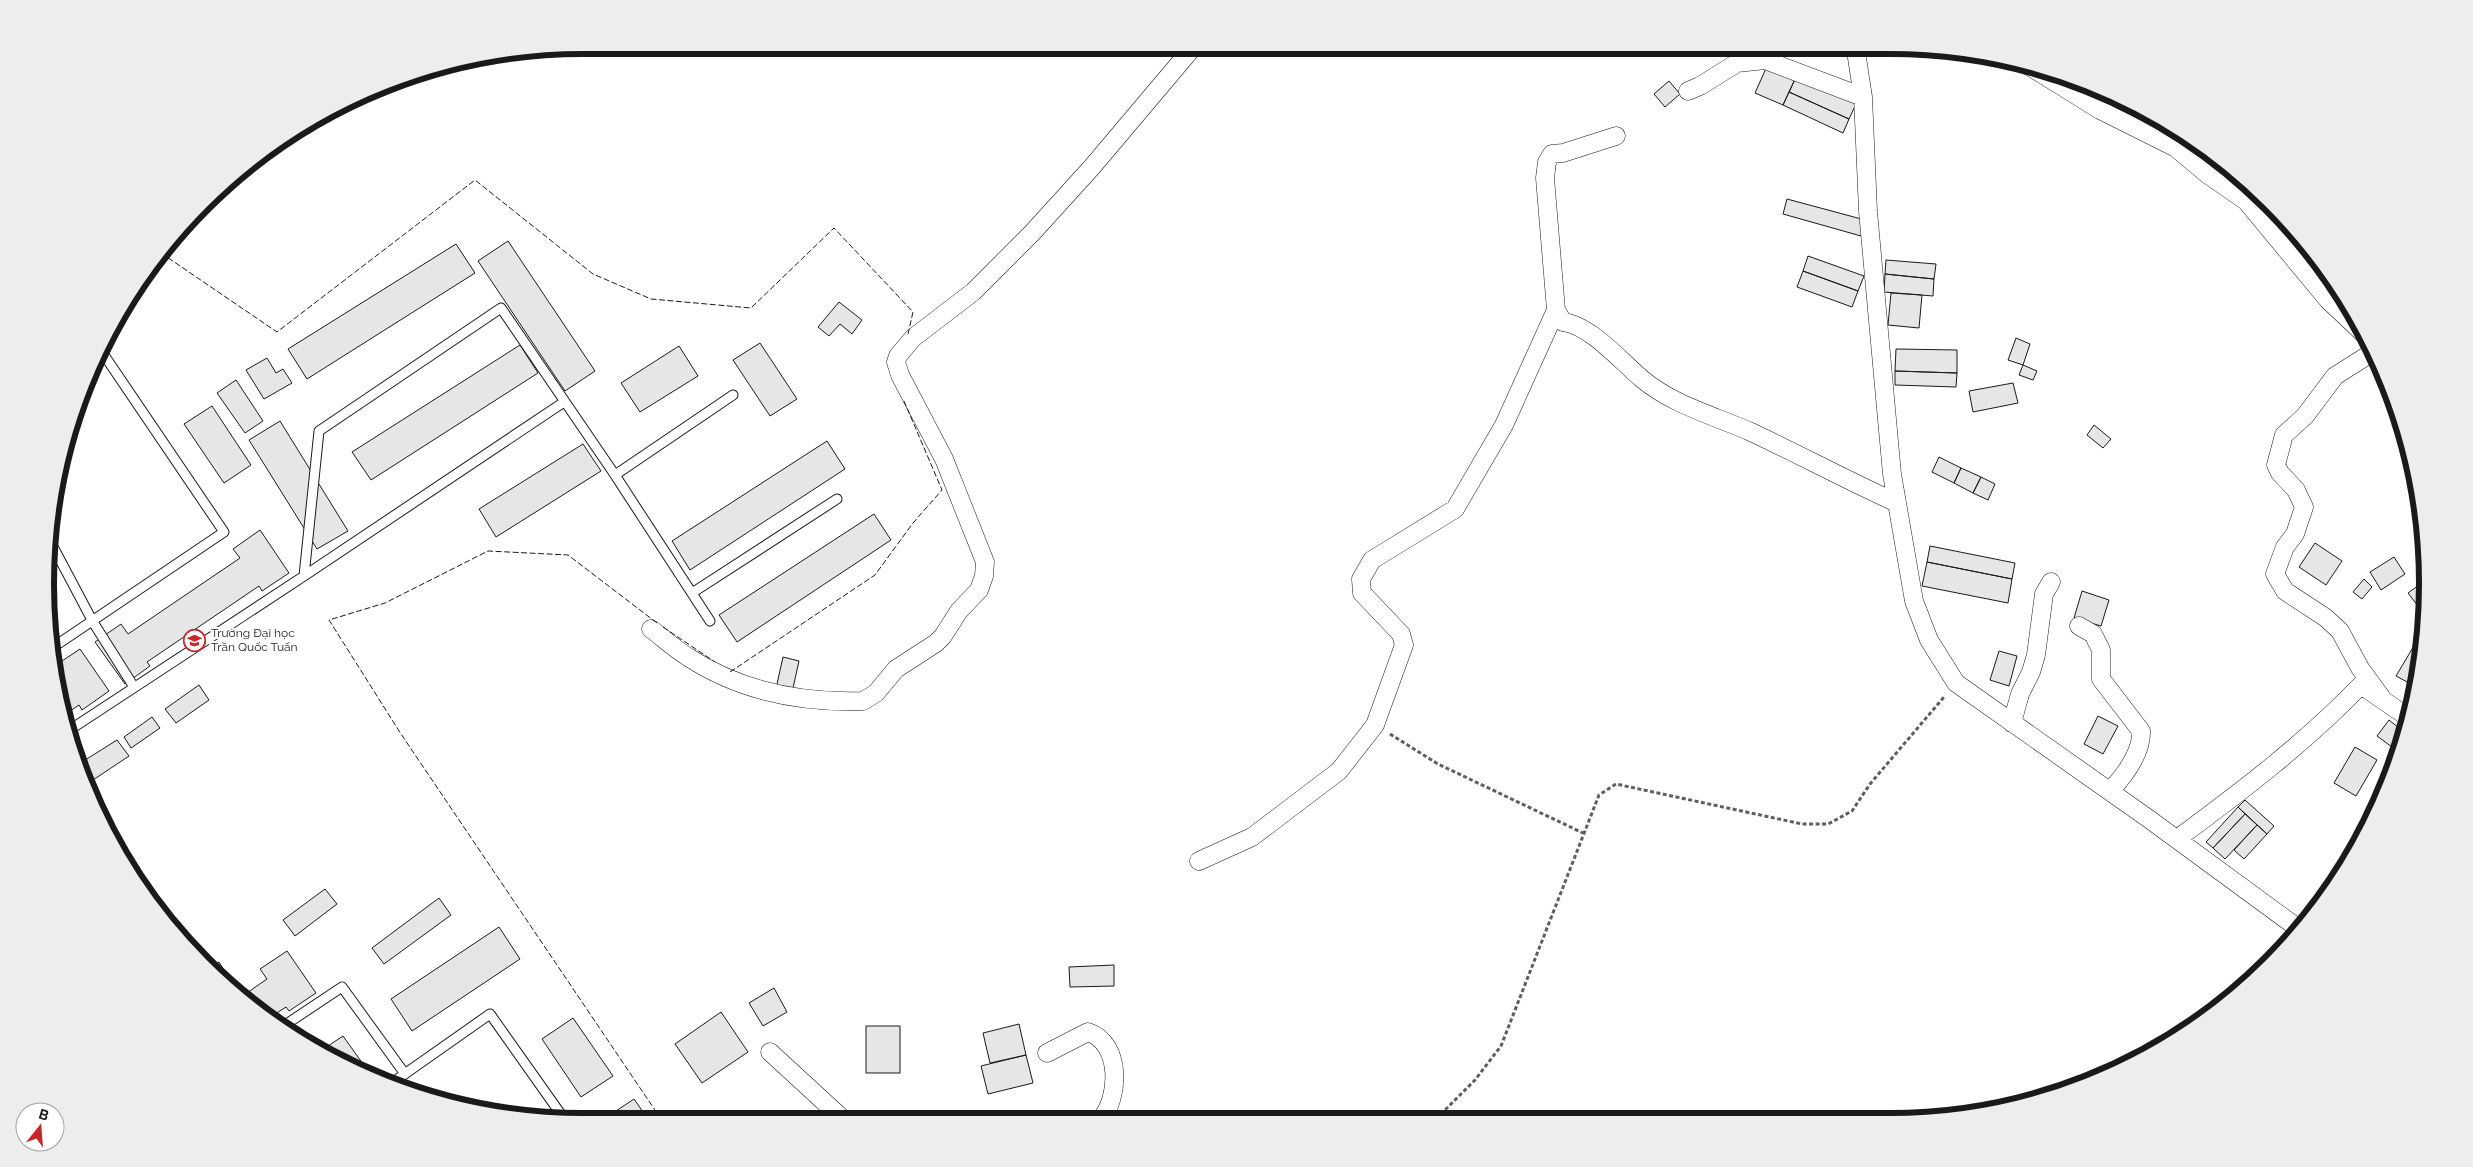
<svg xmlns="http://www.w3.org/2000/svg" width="2473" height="1167" font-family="Raleway,sans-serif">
<rect width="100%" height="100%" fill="#fff"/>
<path fill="#e6e6e6" stroke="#1a1a1a" d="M1768 64 1796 77 1783 105 1755 93Z
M1796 77 1856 104 1849 119 1789 92Z
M1669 81 1680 94 1665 107 1654 94Z
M1789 92 1849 119 1843 133 1783 105Z
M1787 199 1865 220 1861 236 1783 214Z
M508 241 595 371 565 391 478 261Z
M456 244 475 273 307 379 288 349Z
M1808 256 1864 276 1858 291 1803 271Z
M1886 260 1936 264 1934 279 1885 274Z
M1803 271 1858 291 1852 307 1797 287Z
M1885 274 1934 279 1933 296 1884 292Z
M1891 293 1922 295 1919 328 1888 325Z
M839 302 862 320 852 334 840 324 829 336 818 327Z
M2016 338 2030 344 2023 365 2008 360Z
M760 343 797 399 770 416 733 360Z
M520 345 538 373 371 480 352 452Z
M679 346 698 376 640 412 621 383Z
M1896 349 1957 350V373L1895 371Z
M267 358 276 373 283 369 292 383 264 399 246 370Z
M2023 365 2037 371 2033 380 2019 375Z
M1895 371 1957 373 1956 387 1895 385Z
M236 380 263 421 245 433 217 393Z
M2013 383 2018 403 1973 412 1969 391Z
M212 406 251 465 224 483 184 424Z
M280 421 348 531 317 549 249 440Z
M2094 425 2111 439 2103 448 2087 435Z
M827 441 845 469 690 570 672 541Z
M583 444 601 471 496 537 479 509Z
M1939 457 1961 468 1954 483 1932 472Z
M1961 468 1981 477 1973 493 1954 483Z
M1981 477 1995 484 1988 500 1973 493Z
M874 514 891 540 737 642 719 615Z
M260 530 289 573 262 591 259 586 147 662 150 666 125 684 95 642 121 624 128 634 240 558 233 549Z
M2315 543 2342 561 2326 585 2299 567Z
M1930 546 2015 563 2012 579 1927 562Z
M2394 557 2405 574 2381 590 2370 572Z
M1927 562 2012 579 2008 603 1922 586Z
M2364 579 2372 587 2362 599 2353 592Z
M2419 585 2427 595 2424 614 2408 593Z
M2082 591 2109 600 2101 626 2074 618Z
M2418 639 2422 641 2420 663 2409 683 2396 676Z
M80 649 109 691 82 710 79 705 64 715 56 680 60 677 53 667Z
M1999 651 2017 656 2009 686 1990 680Z
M783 657 799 661 791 697 775 693Z
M199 685 209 700 176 723 165 709Z
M2098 716 2118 726 2103 754 2084 744Z
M152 717 160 728 131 748 124 737Z
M2389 720 2404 732 2392 747 2377 736Z
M117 740 129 756 93 780 82 762Z
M2355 747 2377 760 2356 796 2334 783Z
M2245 800 2274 826 2267 834 2238 807Z
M2238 807 2245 814 2213 848 2206 842Z
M2245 814 2257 825 2225 859 2213 848Z
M2257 825 2267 834 2244 859 2234 850Z
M325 889 337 904 295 936 283 920Z
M439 898 451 915 384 964 372 948Z
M499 927 520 959 412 1031 391 999Z
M287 951 316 993 289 1011 286 1007 269 1018 241 997 267 979 260 969Z
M219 962 229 978 223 983 209 969Z
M1114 965V986L1070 987 1069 967Z
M774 988 787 1012 763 1026 749 1003Z
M721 1012 748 1052 702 1083 675 1044Z
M573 1018 613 1076 581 1097 542 1039Z
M1019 1024 1026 1055 990 1063 983 1033Z
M866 1026H900V1073H866Z
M343 1036 373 1078H372L319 1052Z
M1026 1055 1033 1083 988 1094 981 1066Z
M634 1099 650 1122H602L601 1121Z"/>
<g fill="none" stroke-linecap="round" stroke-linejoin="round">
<defs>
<path id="service" d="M615 475 733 395
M49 539 93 622 134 687
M304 576 564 402
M692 593 837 499
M49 650 224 532 100 349
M68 731 304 576 319 431 501 308 615 475 710 621
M282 1027 342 987 405 1074
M389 1085 490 1014 565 1120"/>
<path id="minor" d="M1855 45 1863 97 1868 211 1892 474 1914 601 1929 640 1956 683 2149 819 2299 929
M2029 66 2100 110 2176 148 2207 174 2246 201 2328 300 2364 334
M1688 91 1700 86 1737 63 1765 60 1863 97
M1616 136 1563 153 1552 154 1547 162 1545 178 1556 310 1563 322C1590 325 1622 362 1642 379 1673 405 1715 416 1751 432 1800 455 1848 481 1897 503
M2373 352 2335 376 2305 416 2284 435 2276 465 2280 473 2296 490 2304 507 2295 534 2285 547 2275 574 2285 591 2326 618 2340 631 2360 668 2384 701
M2079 626 2093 634 2101 650V679L2141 731C2142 753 2125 775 2110 791
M651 629C663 638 675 649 688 657 740 691 802 703 863 701L876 693 896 669 936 643 943 636 959 611 979 590 984 576 985 562 944 459 900 375 896 362 898 356 913 338 973 292 1032 233 1092 167 1195 45
M2012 723 2020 694 2031 672 2036 655 2044 594 2051 582
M2177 839C2242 791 2305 743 2361 685L2409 718
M1199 861 1252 837 1339 771 1375 725 1404 645 1401 634 1362 593 1361 579 1372 560 1455 509 1504 425 1556 310
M770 1052 845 1121
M1047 1053 1088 1032C1122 1043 1120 1099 1100 1120"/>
</defs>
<use href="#service" stroke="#1a1a1a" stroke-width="11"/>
<use href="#minor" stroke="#1a1a1a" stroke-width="19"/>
<path stroke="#5f5f5f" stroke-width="3" stroke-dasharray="4 2.5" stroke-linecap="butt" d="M1390 734 1438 764 1583 833
M1436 1119 1475 1080 1501 1046 1599 795 1616 784 1802 824H1828L1852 811 1870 784 1944 697"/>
<use href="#service" stroke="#fff" stroke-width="9"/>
<use href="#minor" stroke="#fff" stroke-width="18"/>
<path stroke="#1a1a1a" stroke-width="1" stroke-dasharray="6 2.5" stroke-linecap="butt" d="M161 253 277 332 475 180 593 274 651 299 751 308 834 228 913 312 908 334
M657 623 568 555 488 551 385 603 329 620 401 734 663 1122
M663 627 715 662
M730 672 875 575 913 523 942 490 904 401"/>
</g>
<defs>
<symbol id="university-ring" viewBox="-11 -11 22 22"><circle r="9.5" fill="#fff" stroke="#c62828" stroke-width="1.5"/><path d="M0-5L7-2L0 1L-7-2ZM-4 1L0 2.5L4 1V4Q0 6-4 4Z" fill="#c62828"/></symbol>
</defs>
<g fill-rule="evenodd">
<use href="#university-ring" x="182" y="628" width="25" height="25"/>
</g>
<g text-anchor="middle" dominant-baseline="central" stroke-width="4" stroke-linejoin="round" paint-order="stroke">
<g font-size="12" fill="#1a1a1a" stroke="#fff" text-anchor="start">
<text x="211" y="633">Trường Đại học<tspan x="211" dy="14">Trần Quốc Tuấn</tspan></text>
</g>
</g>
<path d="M0 0H2473V1167H0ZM583 54H1890A529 529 0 0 1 2419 583V584A529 529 0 0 1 1890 1113H583A529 529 0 0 1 54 584V583A529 529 0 0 1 583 54Z" fill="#ededed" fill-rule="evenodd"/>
<path fill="none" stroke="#1a1a1a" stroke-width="6" d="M583 54H1890A529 529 0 0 1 2419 583V584A529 529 0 0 1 1890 1113H583A529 529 0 0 1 54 584V583A529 529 0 0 1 583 54Z"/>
<g transform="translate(40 1127) rotate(17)"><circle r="24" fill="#ffffff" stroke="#a3a3a3"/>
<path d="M0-4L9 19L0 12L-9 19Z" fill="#c62828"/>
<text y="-8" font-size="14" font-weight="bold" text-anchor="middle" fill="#1a1a1a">B</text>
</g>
</svg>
